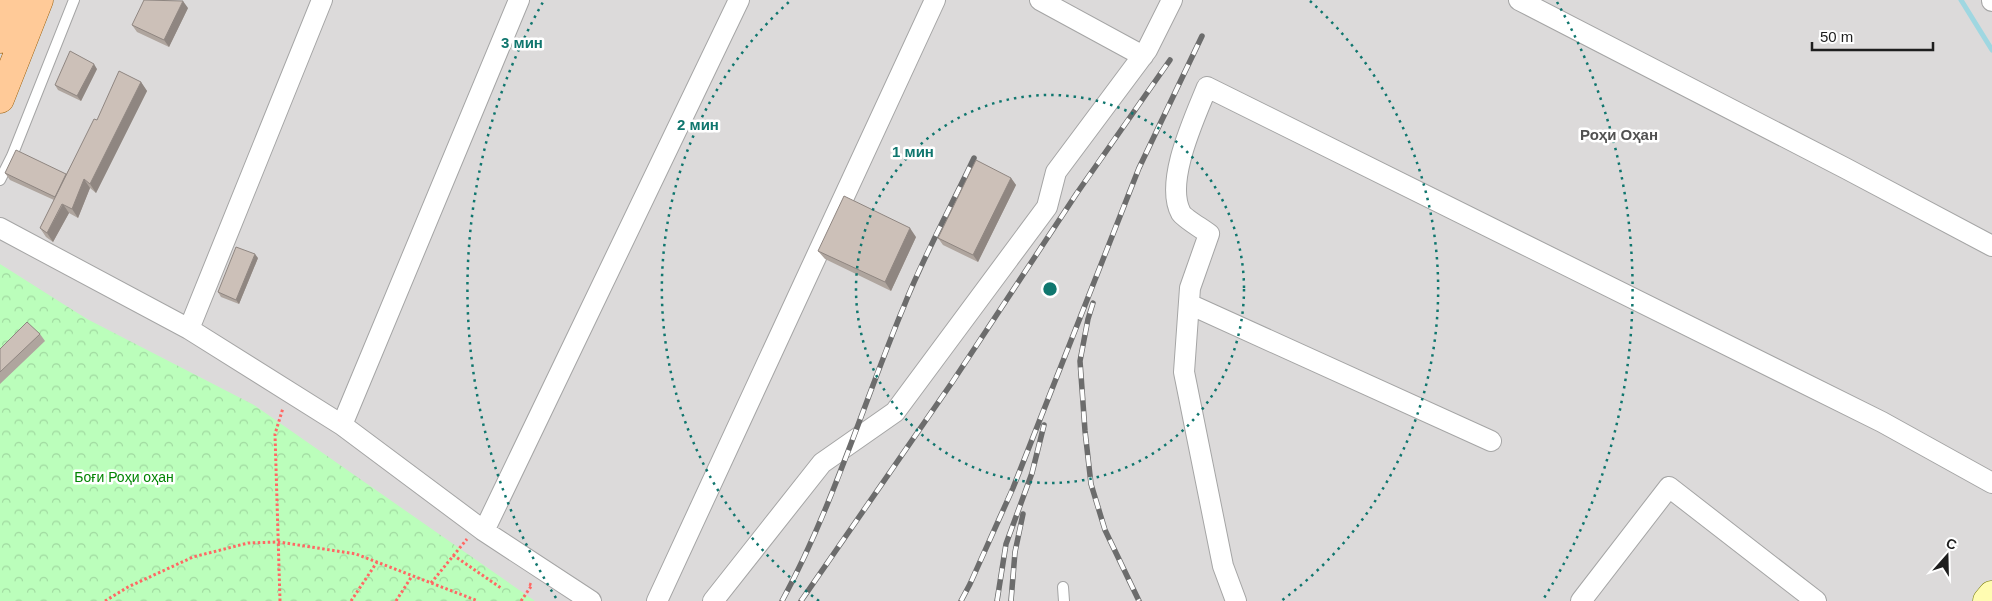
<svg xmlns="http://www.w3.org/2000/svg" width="1992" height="601" font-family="Helvetica,sans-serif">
<defs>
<pattern id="park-crowns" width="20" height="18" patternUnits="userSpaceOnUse" patternTransform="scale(1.25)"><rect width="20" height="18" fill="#bbfebb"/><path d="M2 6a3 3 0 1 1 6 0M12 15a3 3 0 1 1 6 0" fill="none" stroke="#a0d9a0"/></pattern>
</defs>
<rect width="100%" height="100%" fill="#f0eae2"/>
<path fill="#dcdada" d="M0 0H1992V601H0Z"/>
<path fill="url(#park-crowns)" d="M0 264 87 319 254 405 535 601H0Z"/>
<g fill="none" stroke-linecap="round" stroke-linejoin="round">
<path stroke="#9fd7e1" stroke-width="5" d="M1961 0 1992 50"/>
<defs>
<path id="lane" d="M0 180 12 156 74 0
M1063 587 1064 601"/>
<path id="street" d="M1040 0 1143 56
M1519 0 1845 168 1992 246
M1992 0V1
M0 228 189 329 342 425 484 531 591 601
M1189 304 1491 441
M189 329 322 0
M342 425 519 0
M484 531 739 0
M657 601 935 0
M713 601 822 463 895 412 1047 207 1056 172 1147 50 1172 0
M1236 601 1223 566 1184 372 1190 288 1209 234C1203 229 1185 219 1181 213 1164 182 1195 117 1207 87L1882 422 1992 483
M1581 601 1669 487 1816 601"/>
<path id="secondary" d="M1987 601 1992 595"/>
<path id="primary" d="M0 39 15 0
M0 99 39 0"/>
</defs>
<use href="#lane" stroke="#a5a5a5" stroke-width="12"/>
<use href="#street" stroke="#a5a5a5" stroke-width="22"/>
<use href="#secondary" stroke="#757900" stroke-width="29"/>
<use href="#primary" stroke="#975900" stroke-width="29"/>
<path stroke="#ff6864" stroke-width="3" stroke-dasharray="2.5 2.5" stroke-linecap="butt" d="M453 555 501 588
M431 583 467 539
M105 601 128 587 193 557 248 543 279 542 356 554 478 601
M280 601 275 434 283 408
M351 601 377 562
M396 601 412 576
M521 601 532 585 529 584"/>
<use href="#lane" stroke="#fff" stroke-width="10"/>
<use href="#street" stroke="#fff" stroke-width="20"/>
<use href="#secondary" stroke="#fffcb1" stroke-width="28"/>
<use href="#primary" stroke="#ffca98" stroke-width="28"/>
<defs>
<path id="rail" d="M1093 303 1088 319 1080 361 1085 431 1091 484 1105 530 1139 601
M782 601C833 507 863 404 904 306 924 255 951 207 974 158
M801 601 953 381 1077 193 1170 60
M961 601 970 584 1013 488 1139 168 1202 36
M997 601 1006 544 1032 473 1044 425
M1011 601 1015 552 1023 514"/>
</defs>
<use href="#rail" stroke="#6c6c6c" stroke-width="5.5"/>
<use href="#rail" stroke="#fff" stroke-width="4" stroke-dasharray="11" stroke-linecap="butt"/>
</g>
<path fill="#afa59e" d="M188 8 169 47 137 32 132 25Z
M97 69 81 101 58 90 55 85Z
M141 82 147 91 96 193 90 188 78 218 69 213 53 242 46 237 40 228 54 200 10 180 5 173 66 174 97 120Z
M1011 178 1016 185 978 262 943 245 938 238Z
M916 237 891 291 825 259 818 251Z
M258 258 239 304 221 297 218 292Z
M40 334 45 341 0 384V349Z"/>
<path fill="#8f8681" d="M183 1 188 8 169 47 164 40Z
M94 64 97 69 81 101 77 96Z
M141 82 147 91 96 193 90 184Z
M1011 178 1016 185 978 262 973 255Z
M84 179 90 188 78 218 72 209Z
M63 204 69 213 53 242 47 233Z
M910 228 916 237 891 291 885 282Z
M255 254 258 258 239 304 236 300Z"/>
<path fill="#ccc0b8" stroke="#8f8681" d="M144 0 183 1 164 40 132 25Z
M70 51 94 64 77 96 55 85Z
M119 71 141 82 90 184 84 179 72 209 62 204 47 233 40 228 94 119 97 120Z
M16 150 66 174 55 197 5 173Z
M976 160 1011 178 973 255 938 238Z
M844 196 910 228 885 282 818 251Z
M236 247 255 254 236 300 218 292Z
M27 322 40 334 0 372V349Z"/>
<g fill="none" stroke="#0f766e" stroke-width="2.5" stroke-dasharray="2.5 5">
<circle cx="1050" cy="289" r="194"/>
<path d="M819 601A388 388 0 0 1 790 1M1310 1A388 388 0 0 1 1281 601"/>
<path d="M556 598A583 583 0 0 1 543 2M1557 2A583 583 0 0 1 1544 598"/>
</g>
<g text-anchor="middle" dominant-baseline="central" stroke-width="5" stroke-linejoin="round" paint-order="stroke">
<g font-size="14" fill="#028503" stroke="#fff">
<text x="124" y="477">Боғи Роҳи оҳан</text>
</g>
<g font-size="15" font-weight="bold" fill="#515151" stroke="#fff">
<text x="1619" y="134">Роҳи Оҳан</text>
</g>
</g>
<circle cx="1050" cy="289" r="8" fill="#0f766e" stroke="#fff" stroke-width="2.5"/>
<g font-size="15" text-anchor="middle" font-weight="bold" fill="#0f766e" stroke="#fff" stroke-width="5" stroke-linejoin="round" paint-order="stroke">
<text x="522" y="48">3 мин</text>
<text x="698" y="130">2 мин</text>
<text x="913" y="157">1 мин</text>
</g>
<g transform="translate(1947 556) rotate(20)" stroke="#ffffff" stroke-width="4" paint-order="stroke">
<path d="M0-4L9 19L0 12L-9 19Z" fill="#1e1e1e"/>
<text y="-8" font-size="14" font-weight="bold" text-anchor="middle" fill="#1e1e1e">С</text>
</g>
<path d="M1812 42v8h121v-8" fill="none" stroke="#1e1e1e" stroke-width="2.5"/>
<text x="1820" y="42" font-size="15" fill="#1e1e1e" stroke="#ffffff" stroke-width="4" paint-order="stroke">50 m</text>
</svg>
